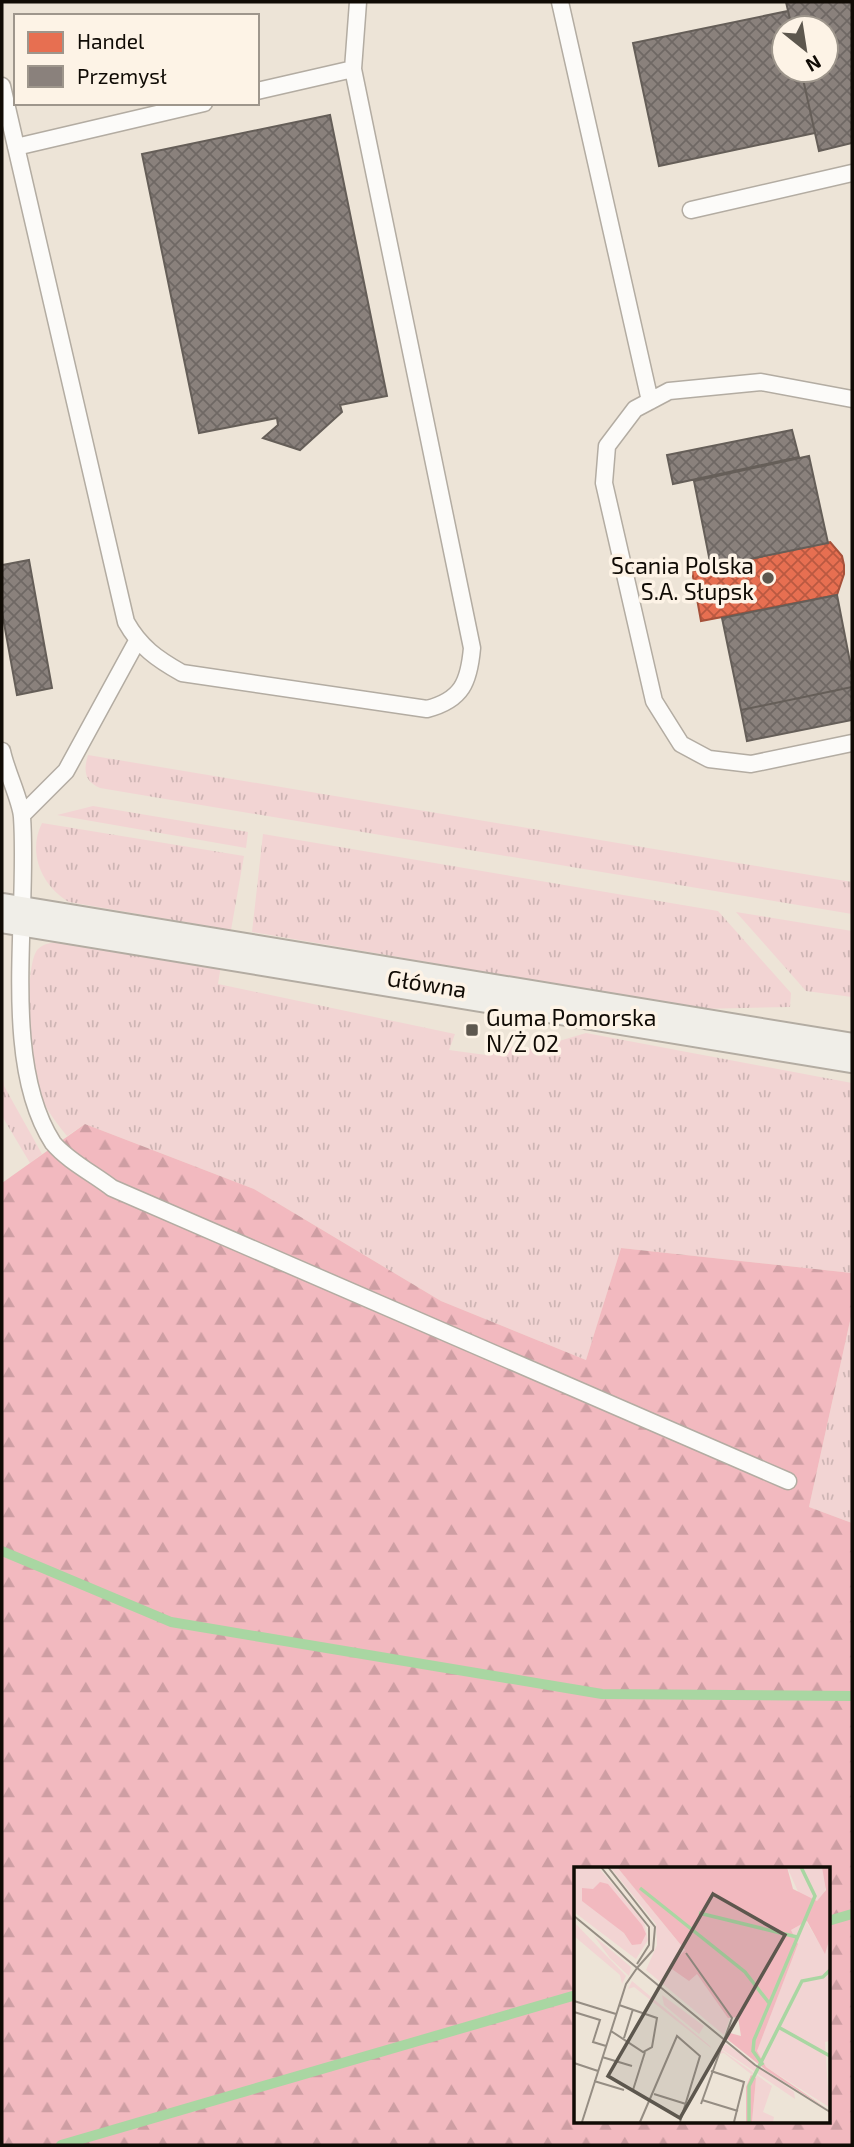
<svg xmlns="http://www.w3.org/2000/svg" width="854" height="2147" font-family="'Exo 2',sans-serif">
<defs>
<pattern id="grass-tufts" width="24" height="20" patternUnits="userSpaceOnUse" patternTransform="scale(1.75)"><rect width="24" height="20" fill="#f2d4d3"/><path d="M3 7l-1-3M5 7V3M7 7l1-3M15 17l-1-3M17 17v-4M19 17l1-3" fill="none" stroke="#ceb5b4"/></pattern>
<pattern id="forest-firs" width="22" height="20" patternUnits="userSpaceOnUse" patternTransform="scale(1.75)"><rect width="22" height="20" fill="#f2b9bf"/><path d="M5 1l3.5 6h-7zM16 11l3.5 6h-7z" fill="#ce9ea3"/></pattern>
<pattern id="shops-cross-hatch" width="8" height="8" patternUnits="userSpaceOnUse" patternTransform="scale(1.75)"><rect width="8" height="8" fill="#e76f51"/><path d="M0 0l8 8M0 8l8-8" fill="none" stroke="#ba5941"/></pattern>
<pattern id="industry-cross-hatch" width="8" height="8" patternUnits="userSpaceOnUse" patternTransform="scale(1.75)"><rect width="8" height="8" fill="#8a817c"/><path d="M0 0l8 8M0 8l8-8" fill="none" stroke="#6f6864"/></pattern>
</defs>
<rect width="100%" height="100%" fill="#ede4d7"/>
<path fill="url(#grass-tufts)" d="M88 755 852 882V914L100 788C85 782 83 771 88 755Z
M93 806 248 832 246 848 57 815Z
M42 823 244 856 231 930 69 902C42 886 27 853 42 823Z
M263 834 718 911 791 993 790 1007 700 1009 252 932Z
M736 912 852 931V997L806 991Z
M63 941 221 965 218 984 455 1034 449 1050 486 1055 488 1044 532 1049 586 1033 852 1083V1273L621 1248 586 1360 441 1301 254 1189 85 1124 67 1136C53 1119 40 1101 34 1079 29 1059 24 963 38 949 44 943 55 942 63 941Z
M2 1073 4 1086 42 1154 30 1163 2 1116Z
M852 1312V1523L809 1507Z"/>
<path fill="url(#forest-firs)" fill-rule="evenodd" d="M85 1124 254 1189 441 1301 586 1360 621 1248 852 1273V1312L809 1507 852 1523V2145H2V1183ZM576 1869H828V2121H576Z"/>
<path fill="url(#shops-cross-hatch)" stroke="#a6513a" stroke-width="2" d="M830 542 842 556 844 565V574L837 595 701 621 692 571Z"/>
<path fill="url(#industry-cross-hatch)" stroke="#655e58" stroke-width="2" d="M786 2H852V143L819 151 801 70H826V28H792Z
M788 11 792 28H784V70H801L815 133 659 166 633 43Z
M330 115 387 396 340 405 342 412 300 450 263 438 278 425 277 418 199 433 142 154Z
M792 430 799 457 673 484 667 455Z
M809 456 828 543 711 567 694 481Z
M29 560 52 688 17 695 2 612V565Z
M837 595 852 672V687L741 710 722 618Z
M852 687V720L747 741 741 710Z"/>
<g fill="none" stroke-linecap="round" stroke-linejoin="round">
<path stroke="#a9d6a2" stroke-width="10" d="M2 1551 171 1622 602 1694 852 1696
M828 1921 852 1914
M61 2145 576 1995"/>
<defs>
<path id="lane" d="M560 2 650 401
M2 86 126 622C140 647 157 659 182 673L427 709C462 700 469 682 472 648L353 69 358 2
M257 91 353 69
M16 147 204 103
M691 210 852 173
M852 399 761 382 669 391 635 409 607 446 604 483 654 701 681 744 709 759 751 764 852 743
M2 751C6 771 21 801 22 817 29 916 0 1061 53 1143 68 1161 94 1174 112 1188L788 1481
M22 815 66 771 137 641"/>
<path id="secondary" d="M2 913 852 1053"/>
</defs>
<use href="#lane" stroke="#b3aca2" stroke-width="19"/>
<use href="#secondary" stroke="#b3aca2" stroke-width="42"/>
<use href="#lane" stroke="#fcfbf9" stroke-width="16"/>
<use href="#secondary" stroke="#f0eee8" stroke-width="38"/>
</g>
<g fill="#5d574e" stroke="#fdf3e6" stroke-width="2.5">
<circle cx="768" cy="578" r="7"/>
<rect x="465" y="1023" width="14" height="14" rx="3.5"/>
</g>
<g text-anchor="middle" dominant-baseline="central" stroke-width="7" stroke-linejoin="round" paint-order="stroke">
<g font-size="23" fill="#100b05" stroke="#fdf3e6" text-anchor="end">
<text x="754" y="565">Scania Polska<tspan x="754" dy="26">S.A. Słupsk</tspan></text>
<text x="486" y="1017" text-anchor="start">Guma Pomorska<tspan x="486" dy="26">N/Ż 02</tspan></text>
</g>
<g font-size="23" fill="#100b05" stroke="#fdf3e6">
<text transform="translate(427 983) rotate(9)">Główna</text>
</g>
</g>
<g transform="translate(574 1867)">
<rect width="256" height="256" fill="#ede4d7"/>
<path d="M0 0H24L70 55 74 73 62 92 0 45ZM36 0H43L111 83 114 114 123 106 156 151 150 168 72 103 83 78 82 57ZM213 0H248L253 15 249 30 243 34 226 29ZM232 54 251 86 255 74 256 174 251 175 255 240 192 200 183 184 224 77 217 63ZM0 55 52 109 48 117 46 108 0 69ZM20 69 57 100 55 109 36 91ZM58 114 136 179 137 181 60 120 54 122ZM88 128 130 159 125 167 90 138ZM152 177 220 225 221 232 146 181ZM146 182 198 219 189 245 200 250 199 255H178L182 211 150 186 144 187Z" fill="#f2d4d3"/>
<path d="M43 0H213L219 22 243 34 252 23 248 0H255V74L251 87 233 54 217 63 224 77 183 184 192 200 255 243 193 204 153 172 156 166 167 169 164 150 154 151 123 107 115 114 95 100 111 83ZM26 15 34 17 68 58 72 67 67 77 58 78 50 66 8 34V21L19 22ZM177 208 182 211 178 255H172V220Z" fill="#f2b9bf"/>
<path fill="none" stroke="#a9d6a2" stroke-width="3.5" d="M66 21 171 105 195 136M125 46 223 70M206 161 256 189M189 198 179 184 180 173 241 29 227 0M175 255V219L228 114 249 110 256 103"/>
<path fill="none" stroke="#958d83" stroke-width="2" d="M27 0 75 60V78L63 97M34 0 81 60 79 83 63 101M0 49 181 198 256 245M112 86 158 151 127 237M0 134 42 147M0 145 26 153 19 175 32 179M37 164 69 185 78 180 83 151 45 138M50 171 59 142M28 190 58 199M0 196 24 204M137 204 170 215 160 255M20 214 50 223M59 223 71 185M80 227 112 237M128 233 164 244M8 255 52 117 63 101M66 255 103 169 126 189 106 255"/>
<path fill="#5d574e" fill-opacity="0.15" stroke="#5d574e" stroke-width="3.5" d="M139 27 211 68 106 251 34 209Z"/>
<rect width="256" height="256" fill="none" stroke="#100b05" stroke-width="3.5"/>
</g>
<rect width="854" height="2147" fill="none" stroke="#100b05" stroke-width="7"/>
<rect x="14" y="14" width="245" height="91" fill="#fdf3e6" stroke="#9e968c" stroke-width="2"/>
<rect x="28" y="32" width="35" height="21" fill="#e76f51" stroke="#9e968c" stroke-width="2"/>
<text x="77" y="49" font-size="21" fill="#100b05">Handel</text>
<rect x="28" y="66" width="35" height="21" fill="#8a817c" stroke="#9e968c" stroke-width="2"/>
<text x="77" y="84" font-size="21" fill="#100b05">Przemysł</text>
<g transform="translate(805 49) rotate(150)"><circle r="33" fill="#fdf3e6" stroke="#9e968c" stroke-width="2"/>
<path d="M0-5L12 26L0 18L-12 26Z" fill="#5d574e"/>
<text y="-10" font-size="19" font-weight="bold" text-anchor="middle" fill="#100b05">N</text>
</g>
</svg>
